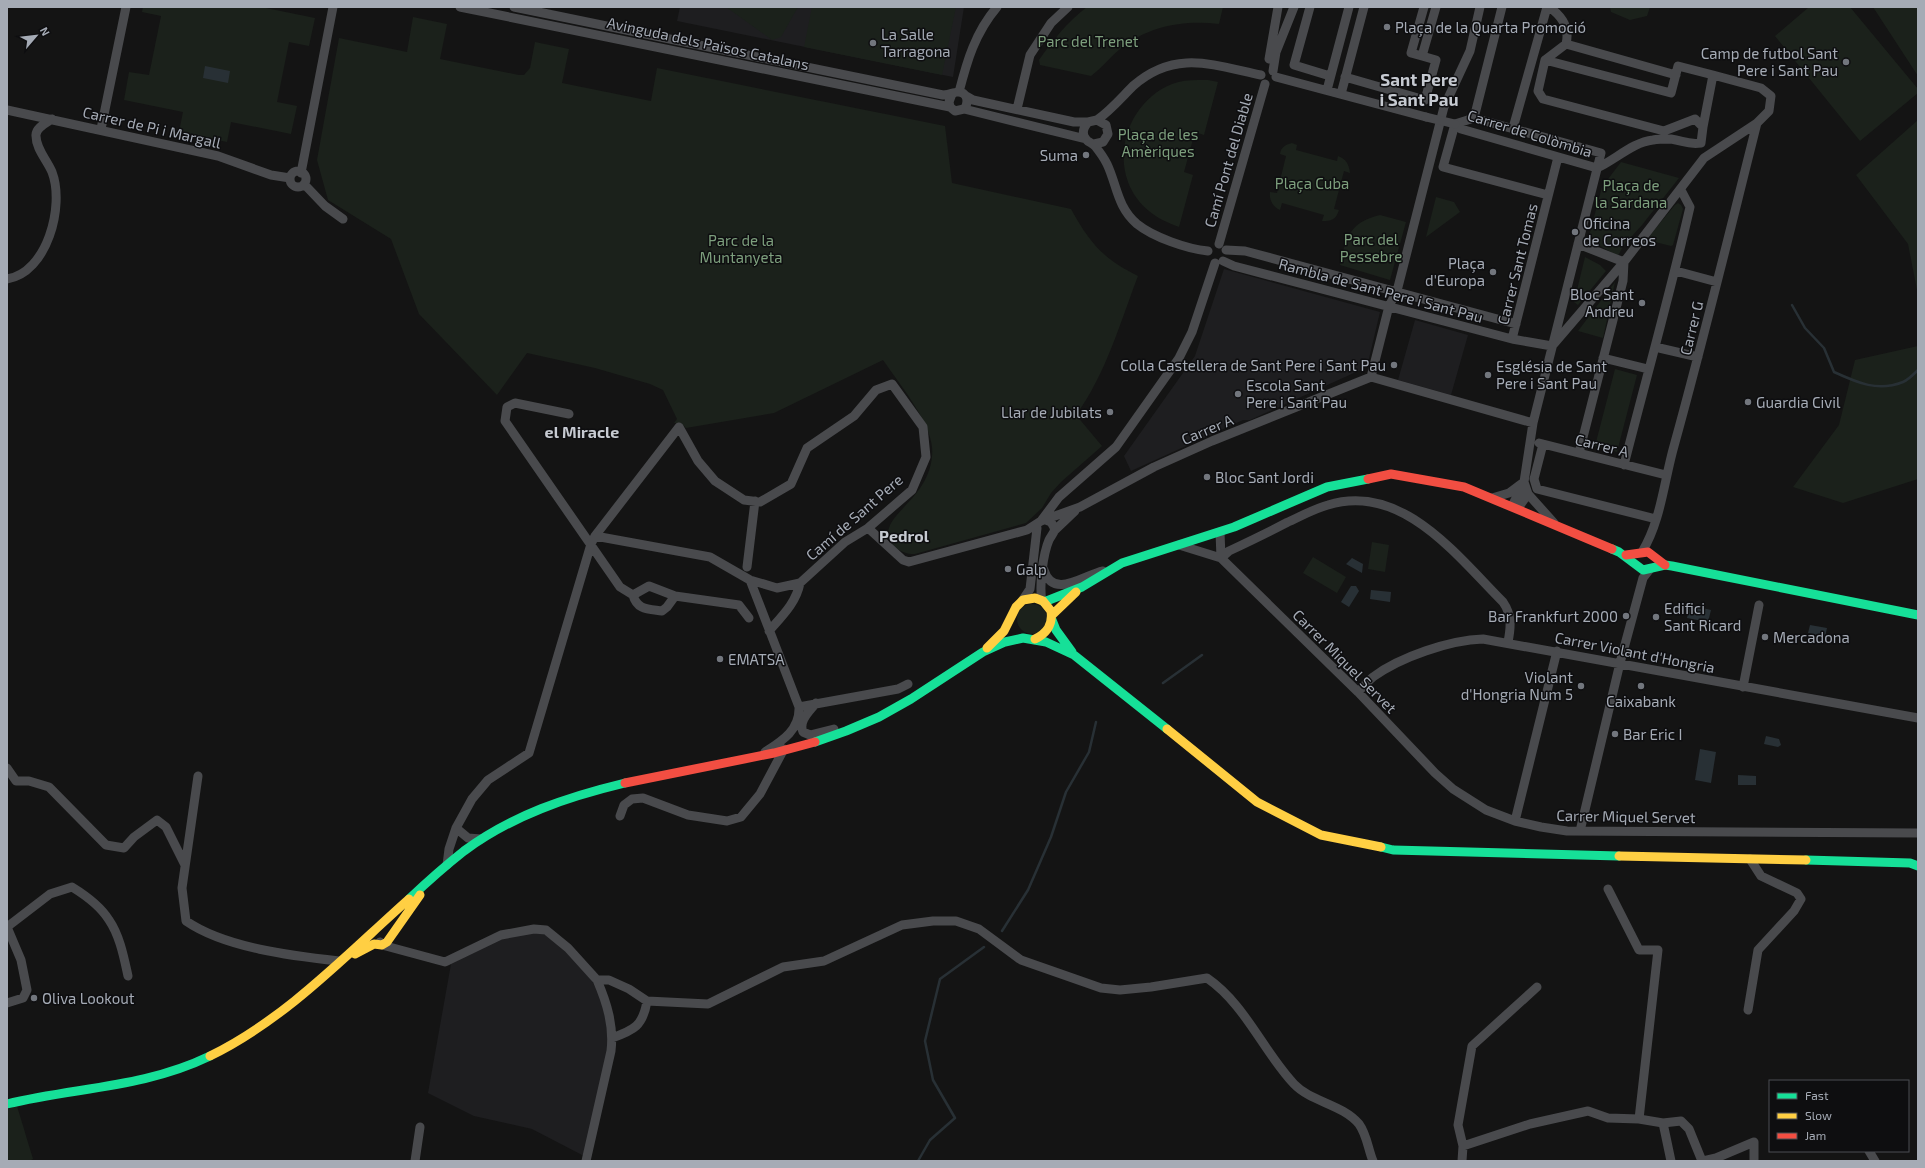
<svg xmlns="http://www.w3.org/2000/svg" width="1925" height="1168" font-family="'Exo 2',sans-serif">
<rect width="100%" height="100%" fill="#141414"/>
<path fill="#1e1e20" d="M680 7H964L953 77 677 21Z
M1224 269 1380 312 1367 367 1250 420H1243L1131 471 1124 456 1195 356Z
M1415 320 1468 335 1451 395 1398 380Z
M520 933H542L556 941 591 979 602 1000 609 1034 607 1060 584 1156 532 1129 474 1116 428 1093 451 964 494 941Z"/>
<path fill="#1b211b" d="M143 7H261L315 18 309 46 289 42 277 102 297 106 291 134 231 122 227 142 179 132 183 112 124 100 129 72 149 75 161 16 142 12Z
M726 7H798L781 37 772 40Z
M812 7H956L942 75 804 47Z
M1087 7H1223L1219 24C1184 20 1148 26 1120 49 1110 57 1102 68 1091 76L1040 65 1039 60C1053 40 1068 21 1087 7Z
M1610 7H1650L1647 16 1630 20 1611 12Z
M1809 7H1850L1918 89V93L1860 141 1775 36Z
M1873 7H1918V76Z
M413 17 447 24 440 59 519 75H524L530 68 535 42 569 49 562 83 651 101 657 68 945 126 952 183 1071 209C1090 243 1102 258 1138 276 1120 323 1106 374 1076 415L1102 446 1061 482 1051 493 1042 508 1026 523 915 554C902 555 884 543 889 528 892 519 899 513 905 506 921 490 934 471 932 447 930 421 898 382 883 360L774 413 686 428 681 423H674L677 419 663 390 650 384 595 368 527 353 497 395 419 314 391 239 328 200 317 160 339 38 407 52Z
M1208 80 1218 82 1204 135 1195 132 1184 172 1193 175 1179 227C1169 223 1158 219 1149 211 1105 175 1122 104 1172 84 1184 79 1196 80 1208 80Z
M1918 120V295L1908 244 1856 175Z
M1292 143 1297 145 1296 150 1337 161 1338 156C1346 159 1349 164 1350 173L1344 171 1334 209 1339 210C1336 220 1331 221 1322 221L1324 215 1282 203 1280 210C1273 207 1269 200 1270 192L1277 193 1286 156 1280 154C1281 147 1285 145 1292 143Z
M1621 162 1679 178 1642 225 1623 246 1618 256 1591 241 1589 236 1602 187Z
M1436 197 1454 202 1460 212 1426 237Z
M1678 203 1681 205 1683 209 1673 245 1671 246 1651 241 1650 235 1675 205Z
M1380 215 1406 222 1390 280 1340 265C1346 237 1350 222 1380 215Z
M1585 257 1600 265 1606 271 1578 305 1574 302Z
M1615 282 1603 338 1578 331Z
M1918 346V479L1843 503 1793 487 1839 425 1855 360Z
M1615 369 1637 375 1617 452 1595 446Z
M1372 542 1389 545 1385 572 1368 569Z
M1313 557 1346 577 1337 593 1303 573Z
M1017 619a15 15 0 1 1 30 0a15 15 0 1 1-30 0Z
M17 1106 33 1159 29 1161H7V1109Z"/>
<path fill="#283035" d="M205 66 230 71 228 83 203 78Z
M1352 558 1363 564 1362 573 1346 564Z
M1351 586H1356L1359 591 1349 607 1341 602Z
M1371 590 1391 592 1390 602 1370 599Z
M1690 605 1711 610 1708 622 1687 618Z
M1810 625 1827 628 1825 637 1808 633Z
M1766 736 1779 739 1781 745 1778 747 1764 744Z
M1700 749 1716 752 1711 783 1695 780Z
M1738 775 1756 776V785H1738Z"/>
<g fill="none" stroke-linecap="round" stroke-linejoin="round">
<path stroke="#283035" stroke-width="2.5" d="M1792 305 1805 328 1824 348 1834 372C1858 383 1878 392 1903 382 1908 380 1914 374 1918 370
M1163 683 1202 655
M1002 931 1028 890 1051 837 1066 792 1089 752 1096 722
M918 1161 930 1140 955 1118 933 1080 925 1041 940 979 984 947"/>
<path stroke="#494a4d" stroke-width="9" d="M460 7 950 107
M514 7 943 95C948 95 953 93 957 92 968 91 969 103 964 109L955 111 950 107 949 102 952 94
M1310 7 1294 65 1330 76
M1424 7 1411 53 1422 56 1436 7
M1549 7C1562 16 1570 28 1566 44
M1269 59 1278 7
M1545 60 1671 93 1678 66 1713 75
M1273 71 1276 52 1294 7
M1276 77 1426 117
M1345 77 1425 100 1436 60 1422 56
M1327 90 1349 7
M959 92C967 61 975 33 997 7
M1341 94 1364 7
M966 96 973 100 1074 122H1088
M964 109 1086 139
M1017 109 1030 55 1051 23 1068 7
M7 110 218 156 271 175 290 178
M1474 118 1502 7
M1097 120C1111 110 1121 98 1133 86 1175 49 1213 65 1261 75
M1455 124 1474 118 1601 153 1533 423 1524 482 1512 506
M1455 124 1443 167 1548 195
M1455 124 1461 129 1597 168
M1513 128 1547 7
M101 129 126 7
M1094 144 1103 142 1108 134 1106 125 1097 120 1088 122C1085 126 1082 130 1084 136 1086 142 1091 142 1095 146 1099 151 1104 158 1107 164 1117 185 1117 207 1137 224 1153 237 1187 249 1208 251
M1558 157 1512 339 1552 346 1624 262 1704 158 1757 123 1769 111 1771 96 1761 88 1713 75 1703 127
M1597 168C1615 160 1633 142 1653 140 1658 139 1666 139 1671 139 1684 141 1688 145 1701 143L1703 127 1695 119 1664 131 1543 99 1538 91 1545 60 1566 44 1676 75
M290 179a8 8 0 1 1 16 0a8 8 0 1 1-16 0Z
M301 173 333 7
M304 184 325 206 343 219
M1219 244 1265 84
M1578 244 1624 262 1623 281 1579 453
M1226 250 1245 251 1516 324
M1223 261 1234 266 1512 339
M1676 271 1717 282
M7 279C47 273 65 206 52 172 47 160 36 149 36 136 35 128 46 123 52 119
M1655 347 1698 357
M1603 358 1648 369
M1371 377 1389 306 1397 291 1444 107 1470 51 1480 7
M569 414 515 403 507 407 505 421 620 587 633 595 649 586 675 596 739 605 749 618
M1539 443 1666 475
M1543 444 1534 479 1537 489 1656 519
M1624 465C1646 379 1670 294 1690 207L1681 190
M1524 482 1528 494 1554 523
M1492 498 1509 493 1521 484
M1512 506 1521 504 1528 494
M1041 521 1059 497 1116 447 1179 358 1192 332 1215 263
M868 528 903 560 909 562 1027 530 1041 521 1080 507 1154 467 1212 441 1371 377 1533 423
M1054 531 1075 511
M1220 532 1221 558
M1179 545 1221 558 1358 692 1435 773 1453 789 1486 810 1515 821 1541 827 1567 831 1918 833
M1642 552C1661 521 1664 481 1674 446 1704 338 1730 230 1757 123
M1221 558 1229 551C1248 542 1267 533 1286 523 1300 517 1313 509 1328 505 1402 482 1457 556 1503 602 1512 615 1511 627 1508 642
M747 567 755 501
M1044 570C1053 600 1084 575 1103 571
M750 580 799 707C800 730 782 741 765 752
M633 595C637 610 648 609 662 611L667 607 675 596
M1022 601 1030 589 1037 528
M1042 601C1039 586 1043 554 1049 540 1051 536 1054 533 1055 529L1051 522 1046 520
M769 631C782 616 796 603 800 583
M1743 687 1759 605
M1358 692C1363 687 1368 681 1373 677 1400 657 1450 640 1483 639L1918 718
M816 703C810 711 798 721 803 732L810 735 834 729
M799 707 898 689 908 684
M7 768 16 781H29L49 787 106 845 124 848 134 837 157 820 166 827 185 865
M198 776 182 888 186 921C225 948 293 956 339 961
M620 816 624 805 632 799 643 798 688 815 727 821 741 817 760 794 784 749
M1515 821 1557 651
M456 828 468 838 481 839
M1580 831 1620 663 1643 578 1650 569
M447 865 449 849 456 828 472 799 488 780 529 753 591 544 595 536 679 427 698 461 715 481 744 500 760 502 791 484 807 448 854 416 876 390 892 384 923 427 926 457 912 490 868 528 845 542 800 583 777 588 750 580 710 557 595 536
M1608 889 1639 950H1658L1639 1119
M7 927 50 894 72 887C85 895 101 907 109 920 120 936 124 958 128 976
M7 927 21 960 27 990 23 998 7 1003
M380 942 382 945 445 962 501 935 534 929 546 930 568 948 597 980H609L629 989 647 1001 708 1004 783 967 824 961 902 925 933 921H956L979 929 1021 960 1101 988 1120 990 1151 987 1207 978C1245 1004 1263 1051 1294 1084 1311 1102 1342 1104 1359 1124 1367 1135 1368 1149 1373 1161
M1748 1010 1758 950 1794 911 1801 899 1797 893 1761 876 1750 859
M612 1038C634 1030 643 1026 647 1001
M1663 1123 1671 1161
M1463 1146 1530 1124 1588 1111 1608 1118 1639 1119 1663 1123 1681 1121 1689 1129 1702 1161
M1869 1151 1875 1161
M415 1161 420 1127
M586 1161 611 1051C614 1026 607 1003 597 980
M1462 1161 1463 1146 1458 1125 1472 1046 1537 987
M1703 1161 1716 1158 1754 1142V1161"/>
<path stroke="#16e098" stroke-width="9" d="M1612 549 1619 552 1643 570 1665 565 1672 566 1918 615
M1044 602 1082 587 1122 563 1234 527 1327 487 1368 479
M1052 620 1056 630 1072 652
M815 742 846 731 879 717 911 699 983 652 1005 642 1023 638 1046 642 1074 655 1167 729
M1381 847 1393 850 1619 856
M1806 860 1910 863 1918 866
M409 899C427 882 445 866 464 851 513 815 567 797 625 783
M7 1104C77 1087 144 1088 210 1056"/>
<path stroke="#ffcf43" stroke-width="9" d="M1052 615 1076 592
M987 648 1004 631 1016 607 1023 600 1035 598 1043 601 1051 611C1053 625 1047 633 1035 639
M1167 729 1257 802 1321 835 1381 847
M1619 856 1806 860
M355 954 374 944 382 945 387 942 420 895
M210 1056C286 1019 347 954 409 899"/>
<path stroke="#f24e42" stroke-width="9" d="M1368 479 1391 474 1464 487 1612 549
M1626 555 1648 552 1665 565
M625 783 774 753 815 742"/>
<path stroke="#494a4d" stroke-width="9" d="M1426 117 1455 124"/>
</g>
<g fill="#72767d" stroke="#0e0e10" stroke-width="1.5">
<circle cx="1387" cy="27" r="4"/>
<circle cx="873" cy="43" r="4"/>
<circle cx="1846" cy="62" r="4"/>
<circle cx="1086" cy="155" r="4"/>
<circle cx="1575" cy="232" r="4"/>
<circle cx="1493" cy="272" r="4"/>
<circle cx="1642" cy="303" r="4"/>
<circle cx="1394" cy="365" r="4"/>
<circle cx="1488" cy="375" r="4"/>
<circle cx="1238" cy="394" r="4"/>
<circle cx="1748" cy="402" r="4"/>
<circle cx="1110" cy="412" r="4"/>
<circle cx="1207" cy="477" r="4"/>
<circle cx="1008" cy="569" r="4"/>
<circle cx="1626" cy="616" r="4"/>
<circle cx="1656" cy="617" r="4"/>
<circle cx="1765" cy="637" r="4"/>
<circle cx="720" cy="659" r="4"/>
<circle cx="1581" cy="686" r="4"/>
<circle cx="1641" cy="686" r="4"/>
<circle cx="1615" cy="734" r="4"/>
<circle cx="34" cy="998" r="4"/>
</g>
<g text-anchor="middle" dominant-baseline="central" stroke-width="3" stroke-linejoin="round" paint-order="stroke">
<g font-size="15" fill="#a5abb5" stroke="#0e0e10" text-anchor="start">
<text x="1395" y="27">Plaça de la Quarta Promoció</text>
<text x="881" y="34">La Salle<tspan x="881" dy="17">Tarragona</tspan></text>
<text x="1838" y="53" text-anchor="end">Camp de futbol Sant<tspan x="1838" dy="17">Pere i Sant Pau</tspan></text>
<text x="1078" y="155" text-anchor="end">Suma</text>
<text x="1583" y="223">Oficina<tspan x="1583" dy="17">de Correos</tspan></text>
<text x="1485" y="263" text-anchor="end">Plaça<tspan x="1485" dy="17">d'Europa</tspan></text>
<text x="1634" y="294" text-anchor="end">Bloc Sant<tspan x="1634" dy="17">Andreu</tspan></text>
<text x="1386" y="365" text-anchor="end">Colla Castellera de Sant Pere i Sant Pau</text>
<text x="1496" y="366">Església de Sant<tspan x="1496" dy="17">Pere i Sant Pau</tspan></text>
<text x="1246" y="385">Escola Sant<tspan x="1246" dy="17">Pere i Sant Pau</tspan></text>
<text x="1756" y="402">Guardia Civil</text>
<text x="1102" y="412" text-anchor="end">Llar de Jubilats</text>
<text x="1215" y="477">Bloc Sant Jordi</text>
<text x="1016" y="569">Galp</text>
<text x="1664" y="608">Edifici<tspan x="1664" dy="17">Sant Ricard</tspan></text>
<text x="1618" y="616" text-anchor="end">Bar Frankfurt 2000</text>
<text x="1773" y="637">Mercadona</text>
<text x="728" y="659">EMATSA</text>
<text x="1573" y="677" text-anchor="end">Violant<tspan x="1573" dy="17">d'Hongria Num 5</tspan></text>
<text x="1641" y="701" text-anchor="middle">Caixabank</text>
<text x="1623" y="734">Bar Eric I</text>
<text x="42" y="998">Oliva Lookout</text>
</g>
<g font-size="15" fill="#7d9f7d" stroke="#0e0e10">
<text x="1088" y="41">Parc del Trenet</text>
<text x="1158" y="134">Plaça de les<tspan x="1158" dy="17">Amèriques</tspan></text>
<text x="1312" y="183">Plaça Cuba</text>
<text x="1631" y="185">Plaça de<tspan x="1631" dy="17">la Sardana</tspan></text>
<text x="1371" y="239">Parc del<tspan x="1371" dy="17">Pessebre</tspan></text>
<text x="741" y="240">Parc de la<tspan x="741" dy="17">Muntanyeta</tspan></text>
</g>
<g font-size="15" fill="#a5abb5" stroke="#0e0e10">
<text transform="translate(708 43) rotate(12)">Avinguda dels Països Catalans</text>
<text transform="translate(152 127) rotate(13)">Carrer de Pi i Margall</text>
<text transform="translate(1530 133) rotate(17)">Carrer de Colòmbia</text>
<text transform="translate(1228 160) rotate(-74)">Camí Pont del Diable</text>
<text transform="translate(1517 264) rotate(-76)">Carrer Sant Tomas</text>
<text transform="translate(1381 290) rotate(15)">Rambla de Sant Pere i Sant Pau</text>
<text transform="translate(1691 328) rotate(-76)">Carrer G</text>
<text transform="translate(1207 429) rotate(-23)">Carrer A</text>
<text transform="translate(1602 445) rotate(14)">Carrer A</text>
<text transform="translate(854 517) rotate(-41)">Camí de Sant Pere</text>
<text transform="translate(1635 652) rotate(11)">Carrer Violant d'Hongria</text>
<text transform="translate(1345 661) rotate(45)">Carrer Miquel Servet</text>
<text transform="translate(1626 816) rotate(1)">Carrer Miquel Servet</text>
</g>
<g font-size="16" font-weight="bold" fill="#c6cad1" stroke="#0e0e10">
<text x="582" y="431">el Miracle</text>
<text x="904" y="535">Pedrol</text>
</g>
<g font-size="17" font-weight="bold" fill="#c6cad1" stroke="#0e0e10">
<text x="1419" y="79">Sant Pere<tspan x="1419" dy="20">i Sant Pau</tspan></text>
</g>
</g>
<rect width="1925" height="1168" fill="none" stroke="#a5abb5" stroke-width="16"/>
<rect x="1769" y="1080" width="140" height="72" fill="#0e0e10" stroke="#4a4d52"/>
<rect x="1777" y="1093" width="20" height="6" fill="#16e098" stroke="#4a4d52"/>
<text x="1805" y="1100" font-size="12" fill="#a5abb5">Fast</text>
<rect x="1777" y="1113" width="20" height="6" fill="#ffcf43" stroke="#4a4d52"/>
<text x="1805" y="1120" font-size="12" fill="#a5abb5">Slow</text>
<rect x="1777" y="1133" width="20" height="6" fill="#f24e42" stroke="#4a4d52"/>
<text x="1805" y="1140" font-size="12" fill="#a5abb5">Jam</text>
<g transform="translate(36 36) rotate(62)" stroke="#0e0e10" stroke-width="3" paint-order="stroke">
<path d="M0-3L7 15L0 10L-7 15Z" fill="#a5abb5"/>
<text y="-6" font-size="11" font-weight="bold" text-anchor="middle" fill="#a5abb5">N</text>
</g>
</svg>
